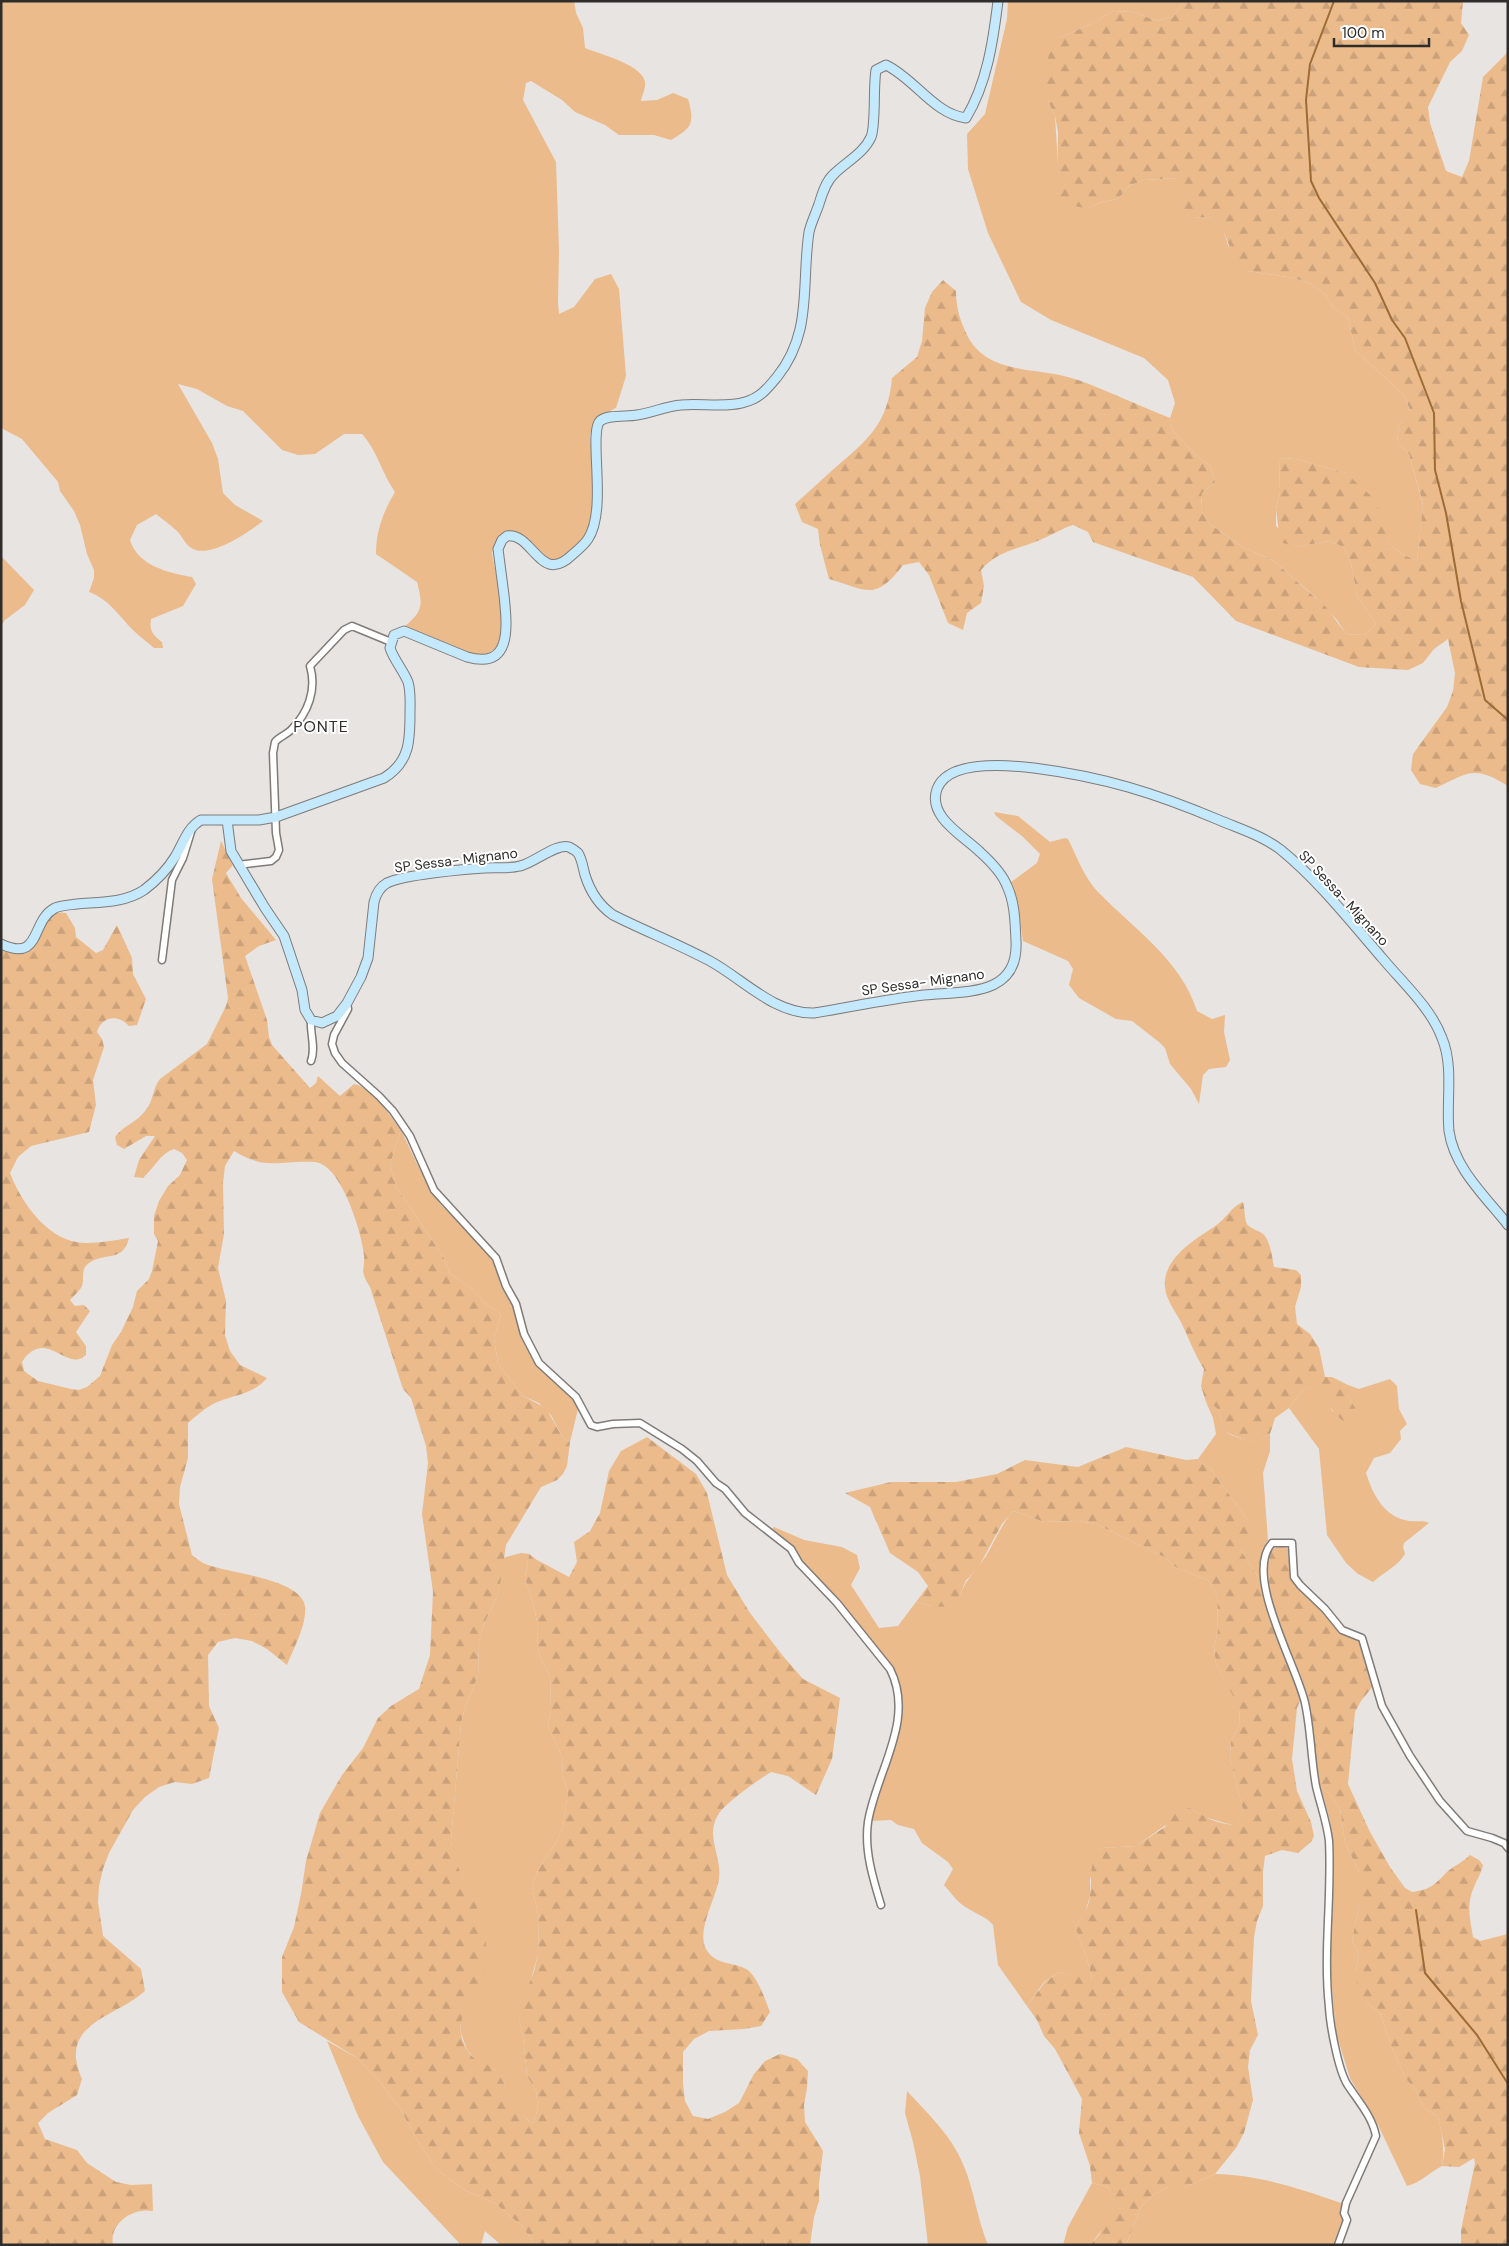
<svg xmlns="http://www.w3.org/2000/svg" width="1509" height="2246" font-family="'DM Sans',sans-serif">
<defs>
<pattern id="forest-firs" width="22" height="20" patternUnits="userSpaceOnUse" patternTransform="scale(1.25)"><rect width="22" height="20" fill="#ebbb8c"/><path d="M5 1l3.5 6h-7zM16 11l3.5 6h-7z" fill="#caa179"/></pattern>
</defs>
<rect width="100%" height="100%" fill="#e8e4e1"/>
<path fill="#ebbb8c" d="M1 1H574L576 13 583 28 585 48C599 54 642 64 645 82 646 88 642 95 641 101L657 100 673 93 688 99C695 123 692 128 671 140L654 135H619L605 125 575 112 562 100 531 81 526 83 523 100 556 162 559 251 558 303 559 314 574 307 595 279 611 274 619 289 626 376 616 408C602 415 593 420 590 436 592 460 598 507 590 529 587 536 580 541 575 546 568 553 561 559 552 561L516 533C501 529 495 540 492 553 496 580 522 661 473 654L405 626C423 611 423 605 417 582L376 554C376 531 383 512 395 492 381 472 378 452 362 434H344L315 454 298 455 282 450 243 411 227 406 197 389 178 384 212 443 218 459 223 493 235 505 263 521C249 532 211 558 193 549 185 545 183 537 177 531 171 525 163 520 156 514L137 525 130 540C137 565 168 573 192 577L196 584 183 606 151 619C149 631 153 635 162 642L163 648H154C147 642 139 636 133 630 118 615 110 600 89 592L94 578V570L87 554 80 525 74 511 60 491 58 482 22 439 3 429 1 426Z
M1008 1H1184L1174 16 1157 21 1134 12 1113 11 1091 24 1059 38 1048 101 1055 116 1058 166 1087 209 1102 202 1118 199 1129 186 1144 180 1178 178 1185 193 1193 218 1210 217 1223 228 1228 245 1248 271 1294 278 1311 284 1325 294 1334 308 1348 317 1355 350 1405 396 1410 412 1399 425 1397 442 1409 454 1423 505 1417 561 1402 554 1389 544 1383 527 1346 473 1296 459 1279 458 1280 492 1276 509V526L1296 547 1329 541 1344 547 1351 563 1357 596 1376 624 1364 635 1346 634 1337 620 1313 595 1274 561 1243 547 1210 524 1201 510 1202 493 1215 482 1210 466 1196 455 1173 431 1170 418 1175 403 1168 380 1144 358 1051 320 1021 302 988 233 968 169 967 134 985 114 1007 19Z
M1 556 34 590 25 605 5 620 1 626Z
M994 812 1018 816 1050 842 1065 838 1068 839C1077 857 1084 877 1098 892 1134 929 1181 960 1197 1011L1212 1019 1225 1015 1224 1032 1230 1060 1226 1067 1209 1069 1203 1075 1199 1104 1191 1089 1170 1064 1165 1048 1159 1042 1132 1021 1116 1019 1079 998 1069 985 1073 969 1068 961 1023 941 1018 907 1010 883 1037 863 1040 854 1022 836 996 816Z
M401 1130 417 1164 440 1204 464 1227 492 1260 514 1306 532 1359 579 1405 570 1442 563 1438 551 1415 539 1403 523 1396 498 1364 494 1338 501 1314 487 1305 471 1288 450 1274 444 1258 397 1188 390 1164Z
M1390 1379 1397 1386 1399 1409 1407 1424 1400 1431 1401 1439 1390 1453 1374 1458 1366 1473C1373 1495 1384 1517 1409 1521 1416 1522 1423 1520 1429 1523L1404 1543 1403 1547 1405 1554C1398 1566 1384 1572 1373 1582L1358 1574 1346 1563 1327 1535 1319 1449 1289 1408 1304 1388C1321 1385 1326 1399 1333 1412L1352 1403 1348 1396V1385L1359 1389Z
M1206 1402C1224 1408 1218 1416 1225 1429 1228 1435 1232 1435 1237 1437 1250 1443 1258 1440 1270 1434V1451L1263 1473 1268 1540C1260 1554 1261 1567 1262 1582L1241 1551 1249 1522 1211 1469 1198 1459 1216 1434 1213 1418Z
M1013 1511 1044 1522 1078 1521 1096 1524 1164 1557 1177 1568 1208 1580 1217 1595 1218 1630 1214 1647 1216 1664 1240 1708 1239 1726 1231 1741 1230 1758 1243 1810 1236 1826 1204 1817 1190 1808 1136 1846 1101 1848 1090 1879V1896L1085 1913 1075 1927 1087 1958 1092 1980 1059 1972 1044 1982 1027 2006 998 1965 993 1925C985 1915 970 1912 960 1903 954 1898 950 1891 944 1885L953 1869 948 1862 922 1843 914 1829 898 1825 891 1820 871 1821 899 1730 902 1705 897 1676 841 1603 802 1564 790 1544 771 1530 774 1527 804 1540 842 1547 857 1555 860 1568 851 1585 879 1628 898 1626 916 1602 931 1606 960 1595C967 1577 976 1571 986 1556 995 1541 1001 1525 1013 1511Z
M521 1553 529 1554 525 1578 535 1611 538 1628 537 1645 542 1661 550 1676 551 1709 548 1726 562 1757 563 1776 568 1792 563 1826 557 1841 538 1870 532 1886 539 1919 538 1955 519 2019 523 2036 527 2076 536 2091 538 2108 533 2124 520 2113 511 2099 504 2083 494 2069 478 2062 467 2050 461 2033V2016L469 2001 467 1888 453 1857 451 1840 461 1724 465 1707 478 1676 479 1642 484 1624 499 1592 503 1558Z
M1320 1785 1332 1797 1340 1809 1345 1842 1359 1873V1905L1352 1940 1359 1955 1355 1972 1367 2003 1380 2013 1392 2048 1406 2079 1417 2092 1423 2108 1438 2116C1442 2134 1445 2148 1442 2166 1430 2172 1420 2183 1407 2186L1379 2127 1350 2078 1336 2033 1330 1965 1332 1851 1330 1820Z
M327 2041 357 2058 380 2082 401 2110 417 2140 437 2170 465 2190 496 2204 522 2226 535 2245H501L485 2231 481 2245H461L383 2162 358 2116Z
M907 2091C928 2114 951 2135 963 2164 974 2189 977 2219 988 2245H928L920 2176 913 2142 905 2113Z
M1215 2174C1261 2175 1301 2189 1344 2204L1343 2220 1335 2245H1126L1141 2207 1153 2195 1168 2187H1185Z
M1092 2183 1108 2187C1109 2192 1113 2198 1113 2203 1113 2215 1098 2236 1090 2245H1063L1068 2227Z"/>
<path fill="url(#forest-firs)" d="M1184 1H1463L1461 23 1469 35 1462 51 1450 62 1428 107 1430 123 1446 171 1462 177 1469 161 1483 77 1508 52V786C1475 765 1468 772 1436 788L1420 784 1411 770 1413 754 1447 707 1453 691 1455 673 1448 639 1434 649 1423 663 1408 670 1359 667 1236 621 1193 577 1093 542 1088 532 1073 525C1061 529 1052 535 1040 540 1016 550 999 550 981 570L984 586 981 603 967 613 963 630 948 623 929 575 919 562 903 565C875 602 867 590 829 579L820 545 818 529 802 522 795 504C809 492 822 479 836 467 868 440 888 423 892 378L917 357 922 341 925 308 932 292 943 280 956 291C956 308 960 320 967 335 988 377 1040 366 1078 380 1109 391 1139 406 1170 418L1173 431 1196 455 1210 466 1215 482 1202 493 1201 510 1210 524 1243 547 1274 561 1326 607 1346 634 1364 635 1376 624 1357 596 1351 563 1344 547 1329 541 1296 547 1280 542 1276 509 1280 492 1279 458 1296 459 1346 473 1371 496 1379 510 1389 544 1402 554 1417 561 1423 504 1409 454 1397 442 1399 425 1410 411 1405 396 1355 350 1348 317 1334 308 1325 294 1311 284 1294 278 1248 271 1235 261 1223 229 1210 217 1193 218 1179 211 1185 193 1177 178 1144 180 1129 186 1118 199 1102 202 1087 209 1057 201 1058 132 1055 116 1048 101 1045 84 1049 51 1059 38 1091 24 1113 11 1134 12 1157 21 1174 16Z
M221 841 233 865 226 873 241 898 276 940 259 946 245 956 267 1020 269 1037 272 1045 310 1088 316 1083 318 1076 340 1096 354 1084C371 1087 391 1117 401 1130L390 1164 397 1188 444 1258 450 1274 471 1288 487 1305 501 1314 494 1338 498 1364 523 1396 546 1408 563 1438 570 1442 567 1466 563 1474 557 1480 541 1487 506 1545 499 1592 484 1624 479 1642 478 1676 465 1707 461 1724 451 1840C455 1876 481 1902 485 1935 487 1946 486 1958 484 1969 477 1997 448 2019 467 2050 475 2063 489 2063 497 2072 510 2090 514 2111 533 2124L538 2108 536 2091 527 2076 523 2036 519 2019 522 2002 534 1971 538 1955 539 1919 532 1886 538 1870 557 1841 563 1826 568 1792 563 1776 562 1757 548 1726 551 1709 550 1676 542 1661 537 1645 538 1628 535 1611 525 1578 529 1554 537 1560 569 1577 577 1562 574 1542 590 1531 600 1513 609 1471 621 1451 647 1437 696 1474 707 1493 727 1575 750 1613 783 1656 803 1679 840 1698 832 1759 816 1795 788 1776 771 1772C758 1780 725 1803 718 1815 705 1836 722 1856 719 1878 717 1897 696 1930 706 1949 716 1967 737 1961 749 1971 759 1981 765 1999 770 2012L761 2026 744 2029 709 2031 694 2039 683 2052V2084L685 2101 693 2116 708 2119 725 2112 739 2103 754 2074 765 2061 780 2054 797 2059 808 2071 807 2088 804 2105 805 2122 823 2151 819 2184V2201L814 2217 810 2245H535L522 2226 496 2204 465 2190 437 2170 417 2140 401 2110 380 2082 357 2058 299 2022 282 1992V1957L294 1927 301 1894 306 1861 320 1813 342 1775 363 1748 378 1718 391 1706 419 1689 430 1655 433 1592 422 1514 428 1463 426 1446 411 1398 403 1389 370 1287C359 1268 365 1273 364 1255 362 1233 341 1164 315 1162 280 1160 267 1171 234 1151L225 1166 223 1183 224 1234 218 1268 226 1301 225 1335 230 1351 240 1365 267 1378C253 1395 232 1395 213 1404 204 1409 196 1416 188 1423V1458L180 1487 179 1504 192 1555C197 1559 202 1563 208 1565 229 1573 303 1579 305 1607 307 1624 293 1650 287 1665L267 1649 252 1641 235 1638 218 1642 208 1655 209 1706 219 1728 209 1778 192 1784 175 1782 159 1787 145 1797 133 1810 109 1853 103 1869 99 1886 98 1902 103 1936 141 1969 145 1991C115 2018 57 2023 82 2079L77 2095 48 2113 38 2123 45 2139 77 2150 87 2163 116 2182 131 2185 152 2184 153 2211C133 2207 109 2223 113 2245H1V950C50 968 34 906 66 913L75 928 76 937 96 953 103 950 117 925 132 958 133 974 146 999 137 1025 129 1026C118 1014 102 1016 97 1032L102 1039 104 1047 93 1080 96 1105 89 1132 31 1146 18 1157 10 1173C22 1204 49 1243 86 1243 100 1243 116 1240 129 1238 123 1263 104 1252 89 1263 79 1270 86 1279 81 1288 78 1292 74 1296 70 1300L75 1306 84 1305 90 1311 76 1332 86 1346V1355C84 1356 82 1359 79 1359 62 1364 43 1330 22 1362L24 1371 38 1381 71 1389 79 1390 87 1387 100 1376 112 1345 121 1332 133 1307 137 1291 149 1279 152 1271 158 1241 154 1234V1216L159 1201 168 1186 180 1175 187 1160 182 1153 174 1149C161 1153 154 1168 143 1178L134 1177 139 1160 155 1136H146L124 1149 117 1145 115 1137C123 1126 137 1122 145 1111 154 1101 152 1089 160 1079L207 1044 226 1006 228 998 212 879Z
M1243 1202C1245 1209 1244 1215 1246 1222 1249 1230 1261 1230 1265 1236 1271 1245 1272 1257 1274 1267L1296 1270 1301 1275V1287L1295 1307 1297 1324 1310 1334 1319 1348 1325 1377H1332L1348 1385V1396L1361 1418 1354 1424C1327 1422 1329 1384 1304 1388L1289 1408 1275 1418 1270 1434C1258 1440 1251 1444 1238 1437 1234 1435 1230 1435 1227 1432 1217 1422 1227 1409 1206 1402L1201 1386 1204 1369C1195 1355 1189 1339 1182 1324 1177 1314 1169 1304 1166 1293 1158 1262 1192 1241 1214 1227 1225 1220 1232 1206 1243 1202Z
M1126 1447 1186 1460 1198 1459 1211 1469 1249 1522V1534L1241 1551 1262 1582 1276 1629 1301 1698 1297 1708 1292 1759 1297 1791 1311 1822 1314 1836 1311 1842 1298 1853 1282 1850 1265 1856 1263 1872V1906L1257 1921 1254 1937 1251 2001 1258 2035 1250 2050 1248 2067 1253 2100 1244 2133 1236 2148 1215 2174 1185 2187H1168L1153 2195 1141 2207 1126 2245H1090L1099 2235 1113 2203 1108 2187 1092 2183 1090 2166 1079 2133 1082 2099 1055 2049 1044 2036 1037 2020 1027 2006 1045 1982 1059 1972 1092 1979 1087 1958 1075 1927C1082 1917 1089 1908 1090 1896 1093 1872 1087 1869 1101 1848L1136 1846 1165 1827 1173 1812 1190 1808C1205 1818 1218 1824 1236 1825L1243 1810 1230 1758 1231 1741 1239 1726 1240 1709 1216 1664 1214 1647 1218 1630 1217 1595 1208 1580 1177 1568 1164 1557 1096 1524 1078 1521 1044 1522 1013 1511 1002 1524 978 1568 966 1580 960 1595 948 1607 931 1606 916 1602 928 1586 918 1572 890 1553 870 1507 845 1493 891 1482H956L997 1474 1025 1460 1078 1467Z
M1282 1545 1288 1549 1290 1573 1294 1581 1301 1591 1321 1609 1334 1626 1360 1641 1374 1685 1361 1701 1355 1712 1348 1784 1370 1832 1390 1867 1405 1888 1412 1892C1432 1889 1434 1885 1447 1872 1454 1866 1463 1862 1470 1855L1479 1860 1483 1865C1481 1874 1477 1879 1474 1887 1466 1904 1470 1919 1473 1937L1480 1941 1508 1934V2245H1461V2230L1475 2163 1474 2158 1459 2167 1442 2166 1445 2149 1438 2116 1423 2108 1417 2092 1406 2079 1392 2048 1380 2013 1367 2003 1358 1988 1355 1972 1359 1955 1352 1940 1359 1905V1873L1345 1842 1340 1809 1332 1797 1320 1785 1306 1699 1269 1591 1267 1556 1273 1549Z"/>
<g fill="none" stroke-linecap="round" stroke-linejoin="round">
<path stroke="#9d6c35" stroke-width="2" d="M1334 1 1310 64 1306 100 1311 181 1319 198 1375 283 1392 320 1405 338 1434 413 1435 470 1446 513 1461 601 1485 700 1508 720
M1416 1910 1425 1973 1477 2035 1508 2084"/>
<defs>
<path id="street" d="M238 865 271 861 276 857 279 850 276 833 273 753 275 742C279 737 286 735 291 730 308 713 317 690 310 666L344 630 352 626 391 642
M162 960 172 880 183 858 191 832
M347 1003 348 1009 334 1035 332 1044 335 1053 342 1063 379 1096 393 1111 410 1136 434 1190 496 1258 506 1286 516 1304 524 1334 539 1363 576 1397 591 1425 597 1427 613 1424 640 1423 682 1449 697 1461 716 1483 725 1489 745 1513 791 1549 799 1563 837 1603 890 1669C916 1720 876 1772 868 1822 864 1850 873 1879 881 1905
M311 1020C310 1034 316 1048 311 1061
M1338 2245 1347 2220 1344 2213 1346 2203 1376 2136C1372 2116 1358 2101 1347 2084 1338 2069 1330 2025 1329 2007 1323 1952 1332 1896 1329 1841 1327 1822 1320 1804 1316 1786 1311 1759 1311 1730 1305 1703 1297 1666 1243 1575 1272 1543H1292L1294 1577 1300 1585 1325 1609 1342 1630 1362 1638 1382 1706 1410 1756 1440 1801 1467 1831 1492 1838 1504 1843 1508 1848"/>
<path id="secondary" d="M227 820 231 851 265 908 284 936 302 990 305 1010 311 1020 322 1023 337 1016 347 1003 361 977 368 958 374 902C376 894 380 887 387 883 403 875 465 869 485 868 497 867 509 869 520 866 534 863 556 843 569 847 571 848 576 851 578 853 582 859 583 868 585 875 590 891 600 906 613 915 645 931 678 944 710 961 743 979 774 1014 814 1013 851 1007 887 999 924 995 965 991 1019 997 1016 941 1015 922 1015 903 1007 886 1002 873 990 861 980 852 964 836 927 817 937 789 948 759 1009 765 1034 768 1104 777 1155 793 1219 820 1240 829 1263 836 1281 850 1319 881 1351 922 1383 959 1403 983 1431 1008 1442 1038 1454 1067 1446 1101 1449 1131 1454 1168 1486 1197 1508 1225
M1 944C42 963 30 921 55 908 62 905 70 905 77 904 99 902 125 903 144 890 156 881 167 870 175 857 183 844 187 828 201 820H259L276 817 384 778C410 762 410 740 410 713 410 703 411 692 408 682 403 670 394 660 390 648L394 635 404 631 467 657C513 670 507 625 504 595 502 580 500 564 498 549L502 540 507 536C533 532 540 586 572 555 578 550 584 545 588 539 608 509 588 433 600 421 608 414 627 417 637 415 652 413 666 406 681 405 700 403 727 408 745 402 760 398 767 389 777 377 813 332 801 285 809 232 811 223 816 213 819 204 822 194 826 181 834 174 846 162 864 153 871 137 876 126 873 87 876 70L886 65C915 79 934 114 966 118 987 83 993 42 998 1"/>
</defs>
<use href="#street" stroke="#7f7b78" stroke-width="9"/>
<use href="#secondary" stroke="#7f7b78" stroke-width="11"/>
<use href="#street" stroke="#fff" stroke-width="6"/>
<use href="#secondary" stroke="#c4e8fc" stroke-width="9"/>
</g>
<g text-anchor="middle" dominant-baseline="central" stroke-width="4" stroke-linejoin="round" paint-order="stroke">
<g font-size="14" fill="#2e2d2c" stroke="#fff">
<text transform="translate(456 860) rotate(-7)">SP Sessa- Mignano</text>
<text transform="translate(1344 898) rotate(47)">SP Sessa- Mignano</text>
<text transform="translate(923 982) rotate(-8)">SP Sessa- Mignano</text>
</g>
<g font-size="16" letter-spacing="1" fill="#302d2b" stroke="#fff">
<text x="321" y="726">PONTE</text>
</g>
</g>
<rect width="1509" height="2246" fill="none" stroke="#2e2d2c" stroke-width="5"/>
<path d="M1334 38v8h95v-8" fill="none" stroke="#2e2d2c" stroke-width="2.5"/>
<text x="1342" y="38" font-size="15" fill="#2e2d2c" stroke="#ffffff" stroke-width="4" paint-order="stroke">100 m</text>
</svg>
